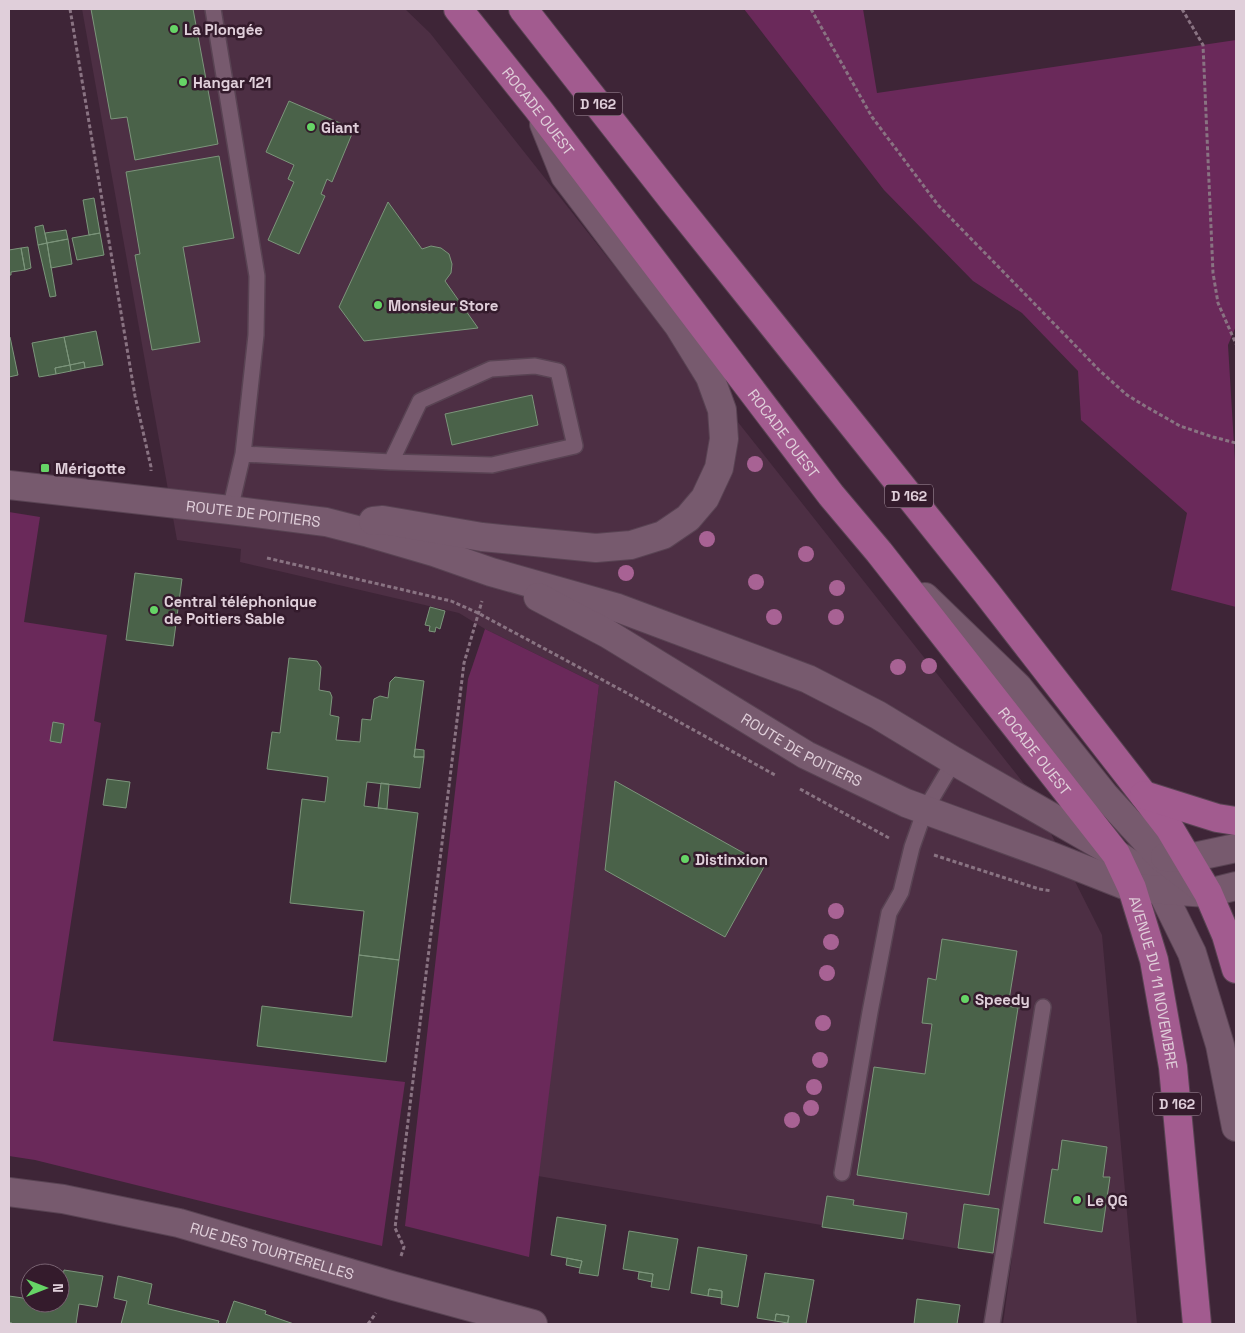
<svg xmlns="http://www.w3.org/2000/svg" width="1245" height="1333" font-family="'Space Grotesk',sans-serif">
<rect width="100%" height="100%" fill="#3e2537"/>
<path fill="#4d2f44" d="M82 9H405L430 33 1029 790 1102 935 1137 1324H1003L1012 1258 538 1176 599 685 485 629 459 613 240 562 241 549 177 540Z"/>
<path fill="#6a295a" d="M744 9H863L877 93 1236 40V326L1228 345 1235 461 1236 462V607L1171 590 1187 513 1081 420 1078 371 1022 313 973 281 884 190Z
M9 512 40 517 24 622 107 635 94 721 101 723 53 1041 405 1082 382 1246 35 1160 9 1156Z
M485 629 599 685 529 1257 405 1226 468 679Z"/>
<path fill="#4a6249" stroke="#7c957b" d="M91 9H193L218 144 135 160 127 117 111 119Z
M289 101 354 129 332 182 327 179 321 194 325 196 299 254 268 240 294 182 288 179 294 165 266 152Z
M219 156 234 238 183 247 200 342 152 350 135 255 140 254 126 172Z
M94 198 100 233 89 235 83 200Z
M388 202 422 249 431 246 441 248 449 254 452 264 451 273 445 281 478 328 364 341 339 307Z
M43 225 47 243 38 245 35 227Z
M66 230 68 239 47 243 45 233Z
M100 233 104 255 77 260 72 238Z
M68 239 72 264 51 268 47 243Z
M47 243 56 296 50 297 38 245Z
M28 247 31 268 25 270 21 248Z
M21 248 25 270 11 272V275H9V250Z
M96 331 103 365 85 368 84 362 70 365 64 337Z
M9 337H10L18 375 9 377Z
M64 337 70 365 55 368 56 374 39 377 32 343Z
M84 362 85 368 71 371 70 365Z
M70 365 71 371 56 374 55 368Z
M532 395 538 425 452 445 445 414Z
M135 573 182 579 173 646 126 640Z
M430 607 445 611 440 629 436 627 435 632 429 631 430 626 425 625Z
M289 658 317 661 321 667 319 690 330 692 332 697 330 715 339 717 336 740 360 742 362 719 371 720 374 699 380 696 388 698 390 682 395 677 424 681 414 757H424L420 788 367 782 364 806 418 813 399 960 359 955 364 911 290 903 302 799 325 802 328 777 267 769 272 732 280 733Z
M53 722 64 724 61 743 50 741Z
M415 749 424 750V757H414Z
M107 779 130 782 126 808 103 805Z
M615 781 765 865 725 937 605 870Z
M381 783 389 784 387 809 378 808Z
M942 939 1017 951 1008 1006 1018 1008 989 1195 857 1175 874 1067 925 1074 932 1024 922 1023 928 978 936 980Z
M359 955 399 960 386 1062 257 1046 262 1006 352 1017Z
M1009 999 1022 1001 1021 1008 1008 1006Z
M1062 1140 1107 1147 1103 1177H1110L1102 1232 1044 1223 1052 1169 1058 1170Z
M827 1196 854 1200 853 1205 907 1213 903 1239 822 1227Z
M964 1204 999 1209 993 1253 958 1248Z
M557 1217 606 1225 598 1276 579 1273 582 1261 551 1255Z
M629 1231 678 1239 669 1290 651 1287 653 1274 623 1269Z
M698 1247 747 1255 738 1307 721 1304 722 1291 709 1289 708 1296 691 1293Z
M567 1258 582 1261 580 1268 566 1265Z
M64 1270 103 1276 97 1307 79 1304 76 1324H12V1323L9 1322V1296L30 1299V1303H46L58 1305 59 1303H60V1294Z
M639 1272 653 1274 652 1282 638 1279Z
M765 1273 814 1280 806 1324H787L789 1316 776 1314 775 1321 757 1318Z
M118 1276 152 1284 148 1304 219 1321 218 1324H121L127 1301 114 1298Z
M709 1289 722 1291V1298L708 1296Z
M917 1299 960 1305 957 1324H914Z
M234 1301 266 1311 265 1314 294 1324H226Z
M776 1314 789 1316 788 1323 775 1321Z"/>
<g fill="none" stroke-linecap="round" stroke-linejoin="round">
<defs>
<path id="service" d="M213 9 257 276 256 335 243 454 230 510
M243 454 391 462 492 465 575 446 558 371 535 366 491 369 420 401 391 462
M842 1173 870 1012 889 913 901 892 912 847 925 810 954 761
M992 1324 1043 1007"/>
<g id="minor">
<path id="s1" d="M9 1192 63 1199 179 1223 394 1286 533 1324"/>
</g>
<g id="tertiary">
<path id="s2" d="M9 485 230 510 326 522 369 533 434 552 491 572 618 608 808 679 878 715 954 761 1116 854 1137 868 1161 890 1192 953 1220 1045 1236 1127"/>
<path d="M373 521 383 520 482 537 596 548 631 545 663 535 688 518 705 498 719 468 724 439 722 410 710 377 678 325 565 176 544 124"/>
<path id="s3" d="M538 597 608 634 806 755 906 803 1051 856 1132 888 1208 893 1236 886"/>
<path d="M925 597 1018 687 1105 796 1161 857 1208 893"/>
<path d="M1165 857 1189 858 1236 848"/>
</g>
<g id="primary">
<path id="s4" d="M458 9 538 109 831 495 879 552 1116 854 1132 888 1154 960 1173 1067 1197 1324"/>
<path d="M523 9 672 199 986 592 1170 829 1208 893 1226 935 1236 969"/>
<path d="M1144 795 1217 818 1236 821"/>
</g>
</defs>
<use href="#service" stroke="#594353" stroke-width="18"/>
<use href="#minor" stroke="#594353" stroke-width="30"/>
<use href="#tertiary" stroke="#594353" stroke-width="30"/>
<use href="#primary" stroke="#594353" stroke-width="30"/>
<path stroke="#897382" stroke-width="3" stroke-dasharray="4 2.5" stroke-linecap="butt" d="M70 9 135 396 151 467V471
M811 9 872 117 938 205 1068 338 1099 370 1127 395 1145 406 1180 426 1213 437 1236 443
M1182 9 1203 45 1213 273 1218 303 1236 344
M267 558 451 601 478 613 625 692 775 775
M800 789 889 838
M934 855 1039 889 1052 891
M401 1256 404 1247 395 1228 464 663 482 601
M368 1324 376 1313"/>
<use href="#service" stroke="#775a6e" stroke-width="15"/>
<use href="#minor" stroke="#775a6e" stroke-width="28"/>
<use href="#tertiary" stroke="#775a6e" stroke-width="28"/>
<use href="#primary" stroke="#a25b8f" stroke-width="28"/>
</g>
<g fill="#a86294">
<circle cx="755" cy="464" r="8"/>
<circle cx="707" cy="539" r="8"/>
<circle cx="806" cy="554" r="8"/>
<circle cx="626" cy="573" r="8"/>
<circle cx="756" cy="582" r="8"/>
<circle cx="837" cy="588" r="8"/>
<circle cx="774" cy="617" r="8"/>
<circle cx="836" cy="617" r="8"/>
<circle cx="929" cy="666" r="8"/>
<circle cx="898" cy="667" r="8"/>
<circle cx="836" cy="911" r="8"/>
<circle cx="831" cy="942" r="8"/>
<circle cx="827" cy="973" r="8"/>
<circle cx="823" cy="1023" r="8"/>
<circle cx="820" cy="1060" r="8"/>
<circle cx="814" cy="1087" r="8"/>
<circle cx="811" cy="1108" r="8"/>
<circle cx="792" cy="1120" r="8"/>
</g>
<g fill="#66d466" stroke="#341b2c" stroke-width="2">
<circle cx="174" cy="29" r="5"/>
<circle cx="183" cy="82" r="5"/>
<circle cx="311" cy="127" r="5"/>
<circle cx="378" cy="305" r="5"/>
<rect x="40" y="463" width="10" height="10" rx="2.5"/>
<circle cx="154" cy="610" r="5"/>
<circle cx="685" cy="859" r="5"/>
<circle cx="965" cy="999" r="5"/>
<circle cx="1077" cy="1200" r="5"/>
</g>
<g text-anchor="middle" dominant-baseline="central" stroke-width="5" stroke-linejoin="round" paint-order="stroke">
<g fill="#341b2c" stroke="#ac99a6" stroke-width="1">
<rect x="574" y="92.5" width="48" height="23" rx="4"/>
<rect x="885" y="484.5" width="48" height="23" rx="4"/>
<rect x="1153" y="1092.5" width="48" height="23" rx="4"/>
</g>
<g font-size="14" font-weight="bold" fill="#e0cfda">
<text x="598" y="104">D 162</text>
<text x="909" y="496">D 162</text>
<text x="1177" y="1104">D 162</text>
</g>
<g font-size="15" font-weight="bold" fill="#e0cfda" stroke="#341b2c" text-anchor="start">
<text x="184" y="29">La Plongée</text>
<text x="193" y="82">Hangar 121</text>
<text x="321" y="127">Giant</text>
<text x="388" y="305">Monsieur Store</text>
<text x="55" y="468">Mérigotte</text>
<text x="164" y="601">Central téléphonique<tspan x="164" dy="17">de Poitiers Sable</tspan></text>
<text x="695" y="859">Distinxion</text>
<text x="975" y="999">Speedy</text>
<text x="1087" y="1200">Le QG</text>
</g>
<g font-size="15" fill="#e0cfda" stroke="#341b2c">
<text stroke="none"><textPath href="#s4" startOffset="130">ROCADE OUEST</textPath></text>
<text stroke="none"><textPath href="#s4" startOffset="535">ROCADE OUEST</textPath></text>
<text stroke="none"><textPath href="#s2" startOffset="246">ROUTE DE POITIERS</textPath></text>
<text stroke="none"><textPath href="#s3" startOffset="305">ROUTE DE POITIERS</textPath></text>
<text stroke="none"><textPath href="#s4" startOffset="940">ROCADE OUEST</textPath></text>
<text stroke="none"><textPath href="#s4" startOffset="1206">AVENUE DU 11 NOVEMBRE</textPath></text>
<text stroke="none"><textPath href="#s1" startOffset="270">RUE DES TOURTERELLES</textPath></text>
</g>
</g>
<rect width="1245" height="1333" fill="none" stroke="#e0cfda" stroke-width="20"/>
<g transform="translate(45 1288) rotate(90)"><circle r="24" fill="#341b2c" stroke="#796372"/>
<path d="M0-4L9 19L0 12L-9 19Z" fill="#66d466"/>
<text y="-8" font-size="14" font-weight="bold" text-anchor="middle" fill="#e0cfda">N</text>
</g>
</svg>
